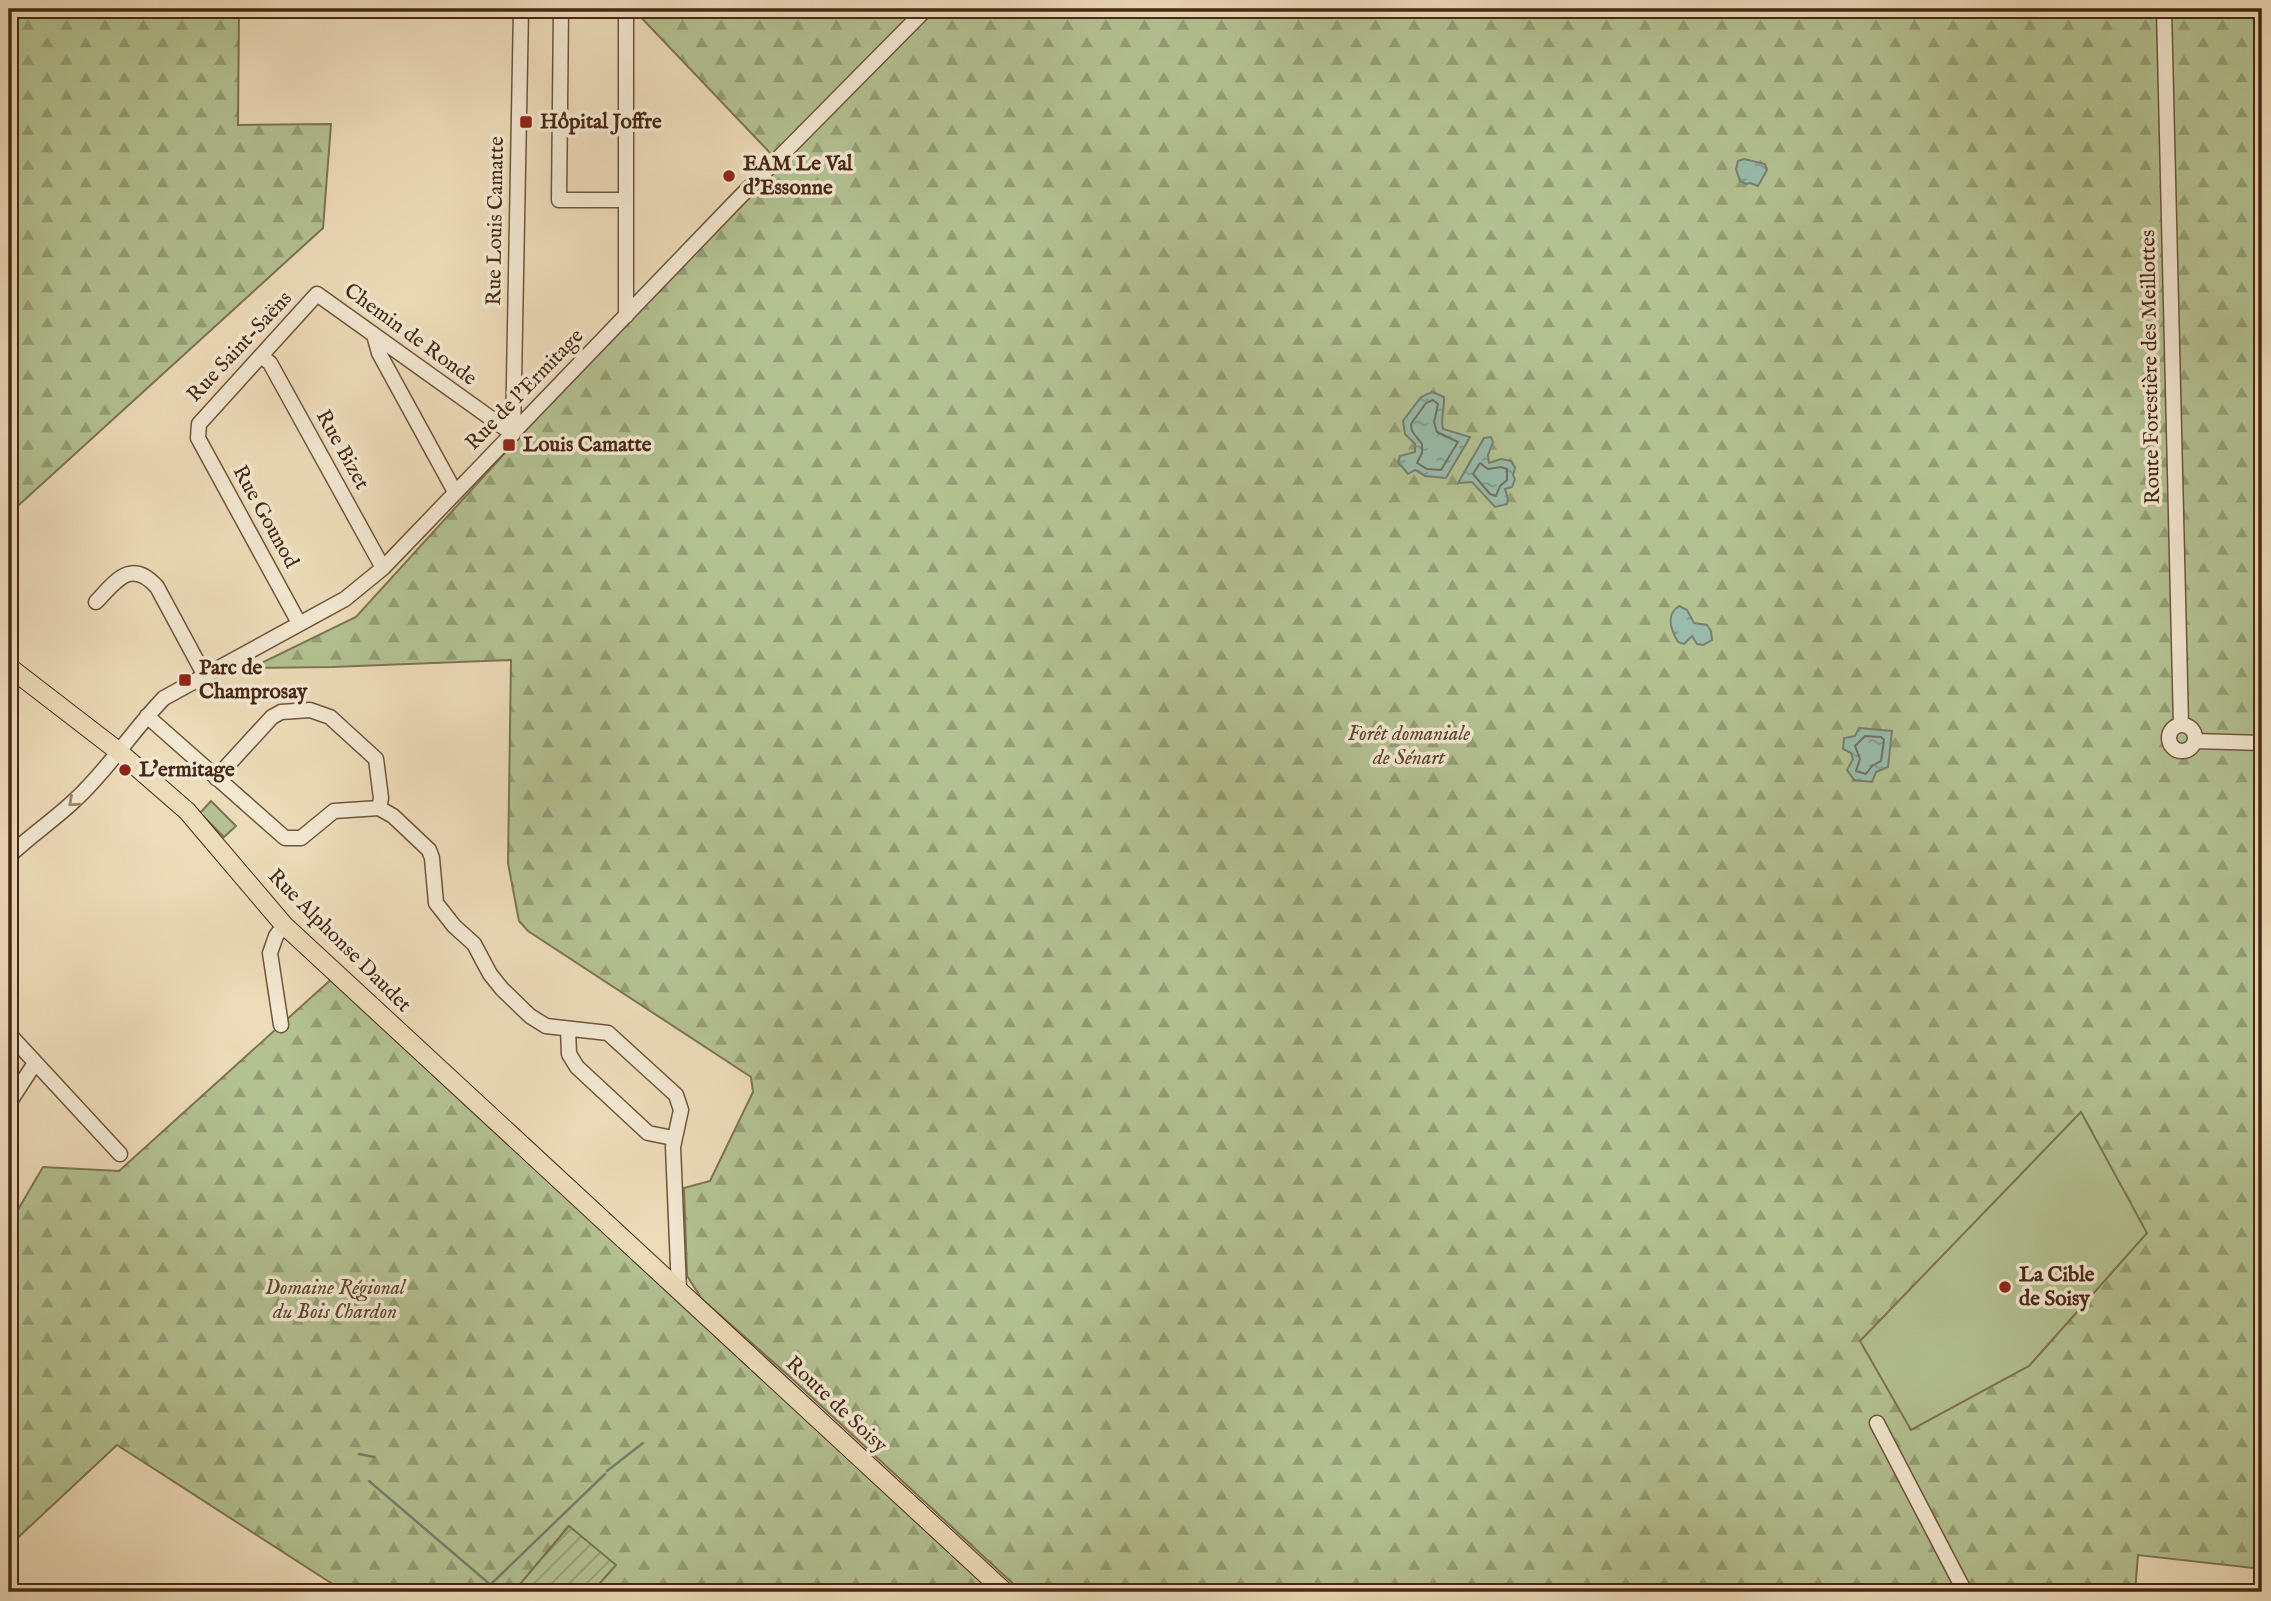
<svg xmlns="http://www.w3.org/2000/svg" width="2271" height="1601" font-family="'IM FELL English',serif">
<defs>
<pattern id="forest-firs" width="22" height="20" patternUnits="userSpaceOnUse" patternTransform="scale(1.75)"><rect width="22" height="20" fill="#b4c292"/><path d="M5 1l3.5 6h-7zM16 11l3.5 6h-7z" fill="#949e76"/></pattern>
<pattern id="garden-furrows" width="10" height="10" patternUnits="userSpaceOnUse" patternTransform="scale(1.75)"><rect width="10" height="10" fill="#b4c292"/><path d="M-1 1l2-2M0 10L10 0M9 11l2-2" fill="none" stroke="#949e76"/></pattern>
<pattern id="water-ripples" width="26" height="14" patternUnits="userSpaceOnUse" patternTransform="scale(1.75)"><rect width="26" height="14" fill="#9abcac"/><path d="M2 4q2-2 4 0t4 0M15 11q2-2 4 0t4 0" fill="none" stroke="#80998b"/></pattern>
</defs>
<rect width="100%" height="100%" fill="#eddcb9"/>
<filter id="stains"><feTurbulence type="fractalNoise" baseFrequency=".00286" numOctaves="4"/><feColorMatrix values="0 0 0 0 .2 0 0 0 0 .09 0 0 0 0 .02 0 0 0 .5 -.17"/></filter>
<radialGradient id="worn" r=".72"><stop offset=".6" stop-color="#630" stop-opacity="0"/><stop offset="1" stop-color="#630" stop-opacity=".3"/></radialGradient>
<path fill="url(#forest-firs)" stroke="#7e7454" stroke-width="2" d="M9 9H239L238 125 331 124 323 228 9 514Z
M633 9H2262V1569L2138 1555 2135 1592H1022L790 1377 702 1299 687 1276 684 1188 710 1181 753 1092 751 1077 528 931 519 921 508 863 511 660 332 667 251 668 356 617 774 157Z
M337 974 1006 1592H345L117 1445 9 1546V1225L43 1167 119 1171Z"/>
<path fill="url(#garden-furrows)" stroke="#7e7454" stroke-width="2" d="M569 1526 616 1565 592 1592H529L520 1584Z"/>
<path fill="#b4c292" stroke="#7e7454" stroke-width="2" d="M211 801 236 826 224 837 200 813Z
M2081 1112 2147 1233 2029 1366 1911 1430 1860 1341Z"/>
<path fill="url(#water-ripples)" stroke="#798070" stroke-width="2" d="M1744 159 1765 164 1767 170 1758 186 1750 183 1746 184 1740 181 1736 169 1738 161Z
M1432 392 1444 397C1445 408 1440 420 1443 429L1470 437 1446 478 1425 476 1415 470 1408 474 1398 462 1400 456 1415 452V444L1405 434 1403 421 1421 397Z
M1491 437 1493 442 1488 455 1489 463 1501 459 1511 461 1515 468 1513 475 1515 479 1512 487 1505 489 1508 499 1507 504 1495 507 1472 482 1458 483 1484 438Z
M1679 606 1687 610 1694 623 1707 625 1711 631 1712 640 1703 645 1697 644 1692 636 1684 644 1678 642C1671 630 1665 615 1679 606Z
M1859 728 1892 731 1888 767 1876 772 1872 782 1854 780 1847 770 1853 759 1851 753 1843 749 1844 738 1855 736Z"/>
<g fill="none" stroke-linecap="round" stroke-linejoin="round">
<path stroke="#717260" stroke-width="2" d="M1433 400 1438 404 1434 422 1437 432 1458 442 1441 470 1427 469 1417 463 1422 453V444L1412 431 1411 424 1426 403Z
M1480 463 1488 469 1501 467 1507 469V480L1500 486 1496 496 1490 494 1473 474Z
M1865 736 1881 737 1884 740 1881 761 1872 766 1866 774 1856 771 1860 759 1855 746Z"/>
<path stroke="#798070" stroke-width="2.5" d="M359 1454 374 1457
M607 1471 643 1443
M369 1481 499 1592
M490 1585 605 1474"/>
<defs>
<path id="minor" d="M561 9 559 200H626
M2164 9 2181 725
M626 316V9
M374 335 379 353 455 492
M261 356 270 363 383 568
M513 434 521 9
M96 602C116 581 131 558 157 587L205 676
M299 623 198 438 199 424 317 294 513 434
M147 716 285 838H301L334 811 379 808 393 816 429 850 432 858 436 903 454 926 474 944 490 974 502 989 530 1016 546 1026 608 1033 676 1095 681 1110 673 1147 679 1290
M2169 738a13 13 0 1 1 26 0a13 13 0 1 1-26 0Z
M2195 741 2262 743
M216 778 272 717 281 712 310 710 330 717 376 759 381 798 379 808
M9 856C30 836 54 820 75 800 108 770 132 731 164 698L345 599 383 568 734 203 926 9
M281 1025 270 953 276 936 284 925
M568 1029 569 1054 577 1067 648 1133 673 1138
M9 1034 120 1154
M9 1103 35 1063
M1877 1423 1965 1592"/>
<path id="major" d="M9 667 118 751 187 811 284 925 1005 1592"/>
</defs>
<use href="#minor" stroke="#71543e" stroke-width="17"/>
<use href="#major" stroke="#482715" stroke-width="20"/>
<use href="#minor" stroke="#f3e8d2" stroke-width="14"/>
<use href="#major" stroke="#eddcb9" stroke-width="18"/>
</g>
<defs><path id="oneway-chevron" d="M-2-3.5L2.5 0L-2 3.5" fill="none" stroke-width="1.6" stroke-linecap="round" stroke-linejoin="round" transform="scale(1.75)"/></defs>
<use stroke="#9e8874" href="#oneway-chevron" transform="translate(73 802) rotate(138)"/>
<g fill="#8f2418" stroke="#f3e8d2" stroke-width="2.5">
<rect x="519" y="115" width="14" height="14" rx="3.5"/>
<circle cx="729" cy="176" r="7"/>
<rect x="502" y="438" width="14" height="14" rx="3.5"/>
<rect x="178" y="673" width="14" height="14" rx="3.5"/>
<circle cx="125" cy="770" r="7"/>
<circle cx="2005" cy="1287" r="7"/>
</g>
<g text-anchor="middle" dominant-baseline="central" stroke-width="7" stroke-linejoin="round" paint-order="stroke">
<g font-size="21" font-weight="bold" fill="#482715" stroke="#f3e8d2" text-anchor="start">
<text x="540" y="122">Hôpital Joffre</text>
<text x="743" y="164">EAM Le Val<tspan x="743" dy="24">d'Essonne</tspan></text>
<text x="523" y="445">Louis Camatte</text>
<text x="199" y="668">Parc de<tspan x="199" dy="24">Champrosay</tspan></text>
<text x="139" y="770">L'ermitage</text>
<text x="2019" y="1275">La Cible<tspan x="2019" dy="24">de Soisy</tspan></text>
</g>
<g font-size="21" fill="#482715" stroke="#f3e8d2">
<text transform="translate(496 221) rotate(-89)">Rue Louis Camatte</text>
<text transform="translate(410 335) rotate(36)">Chemin de Ronde</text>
<text transform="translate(240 347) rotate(-47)">Rue Saint-Saëns</text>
<text transform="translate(2151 367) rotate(-91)">Route Forestière des Meillottes</text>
<text transform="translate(525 390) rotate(-46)">Rue de l'Ermitage</text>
<text transform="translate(342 450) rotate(61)">Rue Bizet</text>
<text transform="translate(265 517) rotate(61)">Rue Gounod</text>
<text transform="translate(339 941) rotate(45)">Rue Alphonse Daudet</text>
<text transform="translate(836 1405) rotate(43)">Route de Soisy</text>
</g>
<g font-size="21" font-style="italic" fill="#5e462e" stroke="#f3e8d2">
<text x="1409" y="734">Forêt domaniale<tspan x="1409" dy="24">de Sénart</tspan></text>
<text x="335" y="1288">Domaine Régional<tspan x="335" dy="24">du Bois Chardon</tspan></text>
</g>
</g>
<rect width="2271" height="1601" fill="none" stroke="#eddcb9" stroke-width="35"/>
<rect x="10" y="10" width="2250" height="1580" fill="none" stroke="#482715" stroke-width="3.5"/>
<rect x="18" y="18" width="2236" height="1566" fill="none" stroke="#482715" stroke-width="2"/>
<rect width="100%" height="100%" filter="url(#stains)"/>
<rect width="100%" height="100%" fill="url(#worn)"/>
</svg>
